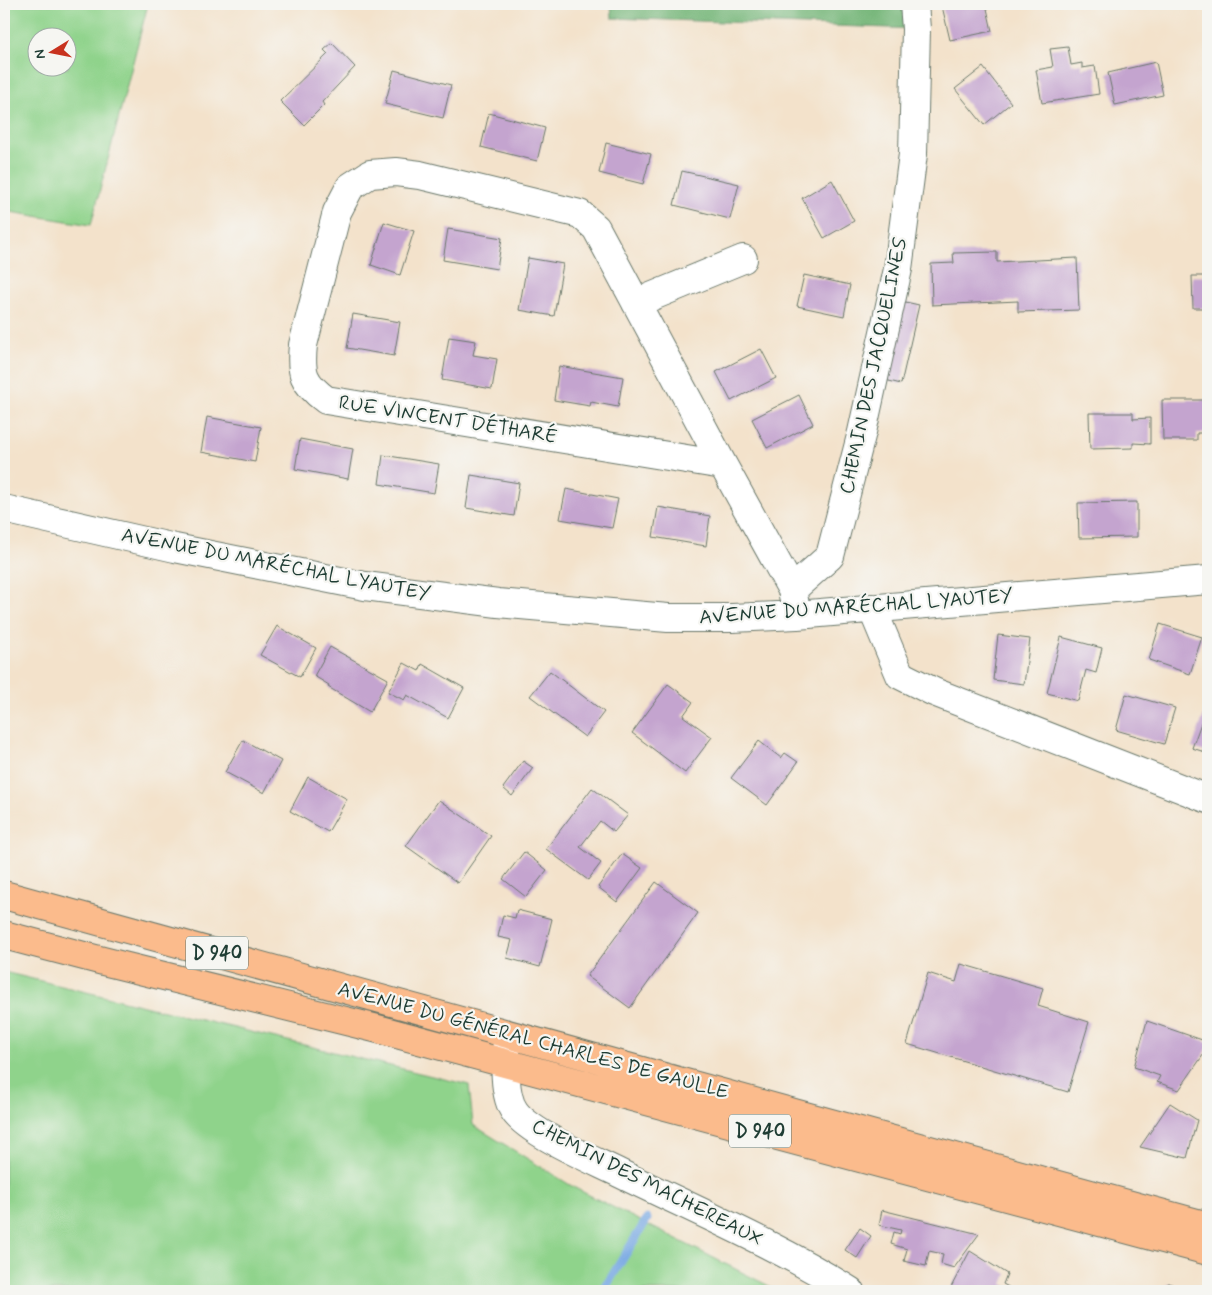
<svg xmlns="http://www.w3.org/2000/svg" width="1212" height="1295" font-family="Mynerve,sans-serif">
<rect width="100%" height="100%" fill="#f6f6f2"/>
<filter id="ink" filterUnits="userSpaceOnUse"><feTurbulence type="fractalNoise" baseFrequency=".02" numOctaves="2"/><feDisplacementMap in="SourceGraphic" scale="10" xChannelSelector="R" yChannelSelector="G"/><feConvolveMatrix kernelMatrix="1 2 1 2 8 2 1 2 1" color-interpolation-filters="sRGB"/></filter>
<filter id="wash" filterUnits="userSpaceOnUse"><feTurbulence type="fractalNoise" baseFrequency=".0096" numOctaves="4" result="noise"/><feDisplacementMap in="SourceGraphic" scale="20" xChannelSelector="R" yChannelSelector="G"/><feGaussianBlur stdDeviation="1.12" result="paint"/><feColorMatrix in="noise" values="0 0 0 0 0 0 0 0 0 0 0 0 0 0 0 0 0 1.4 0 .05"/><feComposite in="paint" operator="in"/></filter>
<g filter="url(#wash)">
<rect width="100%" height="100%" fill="#f3e2cb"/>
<path fill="#8fd38b" stroke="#578860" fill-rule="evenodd" d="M4 4H148L91 225 4 211ZM38 38H68V68H38Z
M4 972 469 1085 473 1125 575 1188 779 1291H4Z"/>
<path fill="#73b577" stroke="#497956" d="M611 4H914L916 29 612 18Z"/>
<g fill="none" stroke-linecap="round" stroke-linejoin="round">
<path stroke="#78a9e3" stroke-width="9" d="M603 1291 647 1219"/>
</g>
<g id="blocks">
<path fill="#c4a4cf" d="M950 4H986L992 31 950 40 942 6Z
M332 43 355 67 322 102 324 105 304 125 280 101 328 54 324 50Z
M1068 47 1071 65 1082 63V68L1095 66 1099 94 1042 103 1036 70 1053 67 1050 49Z
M1156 62 1163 95 1115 105 1108 73Z
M983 67 1011 103 984 125 955 89Z
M394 70 451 85 443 118 385 104Z
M489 113 545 128 537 161 481 147Z
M606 143 651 154 643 184 599 173Z
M682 171 739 184 730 219 674 205Z
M832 180 854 221 824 238 802 198Z
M384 222 414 231 400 275 371 265Z
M448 229 502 238 497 269 443 260Z
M997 252V262L1077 258 1079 310 1018 312V301L932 305 931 264 954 263 953 253Z
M528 258 563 264 554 316 519 310Z
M804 275 850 285 844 316 797 306Z
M1192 276H1208V308H1193Z
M897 300 919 305 901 384 881 379Z
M353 314 400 322 394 356 347 348Z
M449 337 476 341 473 355 497 359 492 389 442 380Z
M761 349 776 378 731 401 716 372Z
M559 366 623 377 618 407 591 402 590 406 554 400Z
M799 395 813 424 767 448 752 419Z
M1162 400H1208V433H1197V440H1163Z
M1089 413H1133V419L1150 418V444L1133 443V448L1090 449Z
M207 417 261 427 255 462 201 452Z
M300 439 353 449 348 479 295 469Z
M383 455 439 464 434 493 379 484Z
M471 475 519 483 514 516 466 508Z
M566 489 618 499 612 528 560 519Z
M1137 502V537L1079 538 1078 503Z
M658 507 710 516 706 546 653 537Z
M1160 624 1202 637 1190 674 1149 660Z
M277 626 316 648 300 677 260 655Z
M998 635 1030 639 1024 684 993 680Z
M1061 637 1102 648 1096 673 1086 670 1078 701 1047 693Z
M330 647 388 679 370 712 328 687 329 685 314 676Z
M404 663 419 671 422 664 464 688 448 718 407 695 404 700 388 692Z
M550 671 604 712 585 737 530 696Z
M668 684 693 702 683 716 712 737 685 773 632 733Z
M1126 694 1175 708 1164 744 1116 730Z
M1205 712 1208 713V753L1192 748Z
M243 740 281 761 264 793 225 772Z
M759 741 781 758 785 753 798 762 767 805 731 778Z
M523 761 533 768 512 796 503 788Z
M308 777 347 799 328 832 290 811Z
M592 788 628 815 614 832 600 821 580 847 601 863 588 880 546 849Z
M439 800 491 836 458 883 406 846Z
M524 852 547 870 526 897 503 879Z
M622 854 642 868 617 902 598 887Z
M656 882 698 913 630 1008 587 976Z
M517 910 552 919 540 967 507 958 512 940 498 937 503 915 515 918Z
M961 964 1043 988 1038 1006 1089 1022 1068 1092 907 1044 928 973 956 982Z
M1147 1021 1208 1042V1048L1179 1090 1157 1082 1160 1076 1134 1067Z
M1170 1103 1197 1120 1187 1158 1140 1147Z
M882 1210 979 1234 954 1268 941 1264 943 1254 929 1251 926 1266 904 1261 907 1249 891 1244 894 1232 900 1234 901 1230 879 1225Z
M860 1228 871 1236 857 1258 845 1250Z
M970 1251 1007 1274 1003 1284 1016 1291H949Z
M1168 1283 1194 1291H1166Z"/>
</g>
</g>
<g filter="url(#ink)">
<use href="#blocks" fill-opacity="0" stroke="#697769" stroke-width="1"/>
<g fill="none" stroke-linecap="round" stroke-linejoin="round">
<defs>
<path id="street" d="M636 303 743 259
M723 465 326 400C303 383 300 373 303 345L337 212 350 187 370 174 396 172 420 175 580 214 596 228 723 465 792 590 797 615
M4 509 175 548 365 586 498 603 668 618H732L797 615 1208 580
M792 590 830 556 862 432 898 269 913 154 916 29 914 4
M872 608 900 675 934 692 1208 799
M507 1041C505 1059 503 1096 515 1112 531 1134 593 1160 619 1173 697 1211 777 1245 850 1291"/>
<path id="primary" d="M4 895 805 1116 1208 1226
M4 935 103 961 374 1028 1208 1251"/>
</defs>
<use href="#street" stroke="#697769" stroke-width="30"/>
<use href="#primary" stroke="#697769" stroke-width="30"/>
<use href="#street" stroke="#fff" stroke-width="28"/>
<use href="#primary" stroke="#fbbb8c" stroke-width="28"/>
</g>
</g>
<g text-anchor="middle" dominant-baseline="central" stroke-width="4.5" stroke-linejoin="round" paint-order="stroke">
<g fill="#f6f6f2" stroke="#60746d" stroke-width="1">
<rect x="186" y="936.5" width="62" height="33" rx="4"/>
<rect x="729" y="1114.5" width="62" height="33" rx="4"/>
</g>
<g font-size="19" font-weight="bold" fill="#1f3d34">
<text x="217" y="953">D 940</text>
<text x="760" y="1131">D 940</text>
</g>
<g font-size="20" fill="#1f3d34" stroke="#f6f6f2">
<text transform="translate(874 366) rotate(-78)">CHEMIN DES JACQUELINES</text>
<text transform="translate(448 420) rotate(9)">RUE VINCENT DÉTHARÉ</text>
<text transform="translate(276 565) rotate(11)">AVENUE DU MARÉCHAL LYAUTEY</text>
<text transform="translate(856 607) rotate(-4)">AVENUE DU MARÉCHAL LYAUTEY</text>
<text transform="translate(533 1041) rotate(15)">AVENUE DU GÉNÉRAL CHARLES DE GAULLE</text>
<text transform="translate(647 1183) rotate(27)">CHEMIN DES MACHEREAUX</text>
</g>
</g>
<rect width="1212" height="1295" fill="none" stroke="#f6f6f2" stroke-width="20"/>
<g transform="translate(52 52) rotate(260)"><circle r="24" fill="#f6f6f2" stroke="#a0aca6"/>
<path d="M0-4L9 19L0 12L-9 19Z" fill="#c8321e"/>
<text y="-8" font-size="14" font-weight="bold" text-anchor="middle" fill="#1f3d34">N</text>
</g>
</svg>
